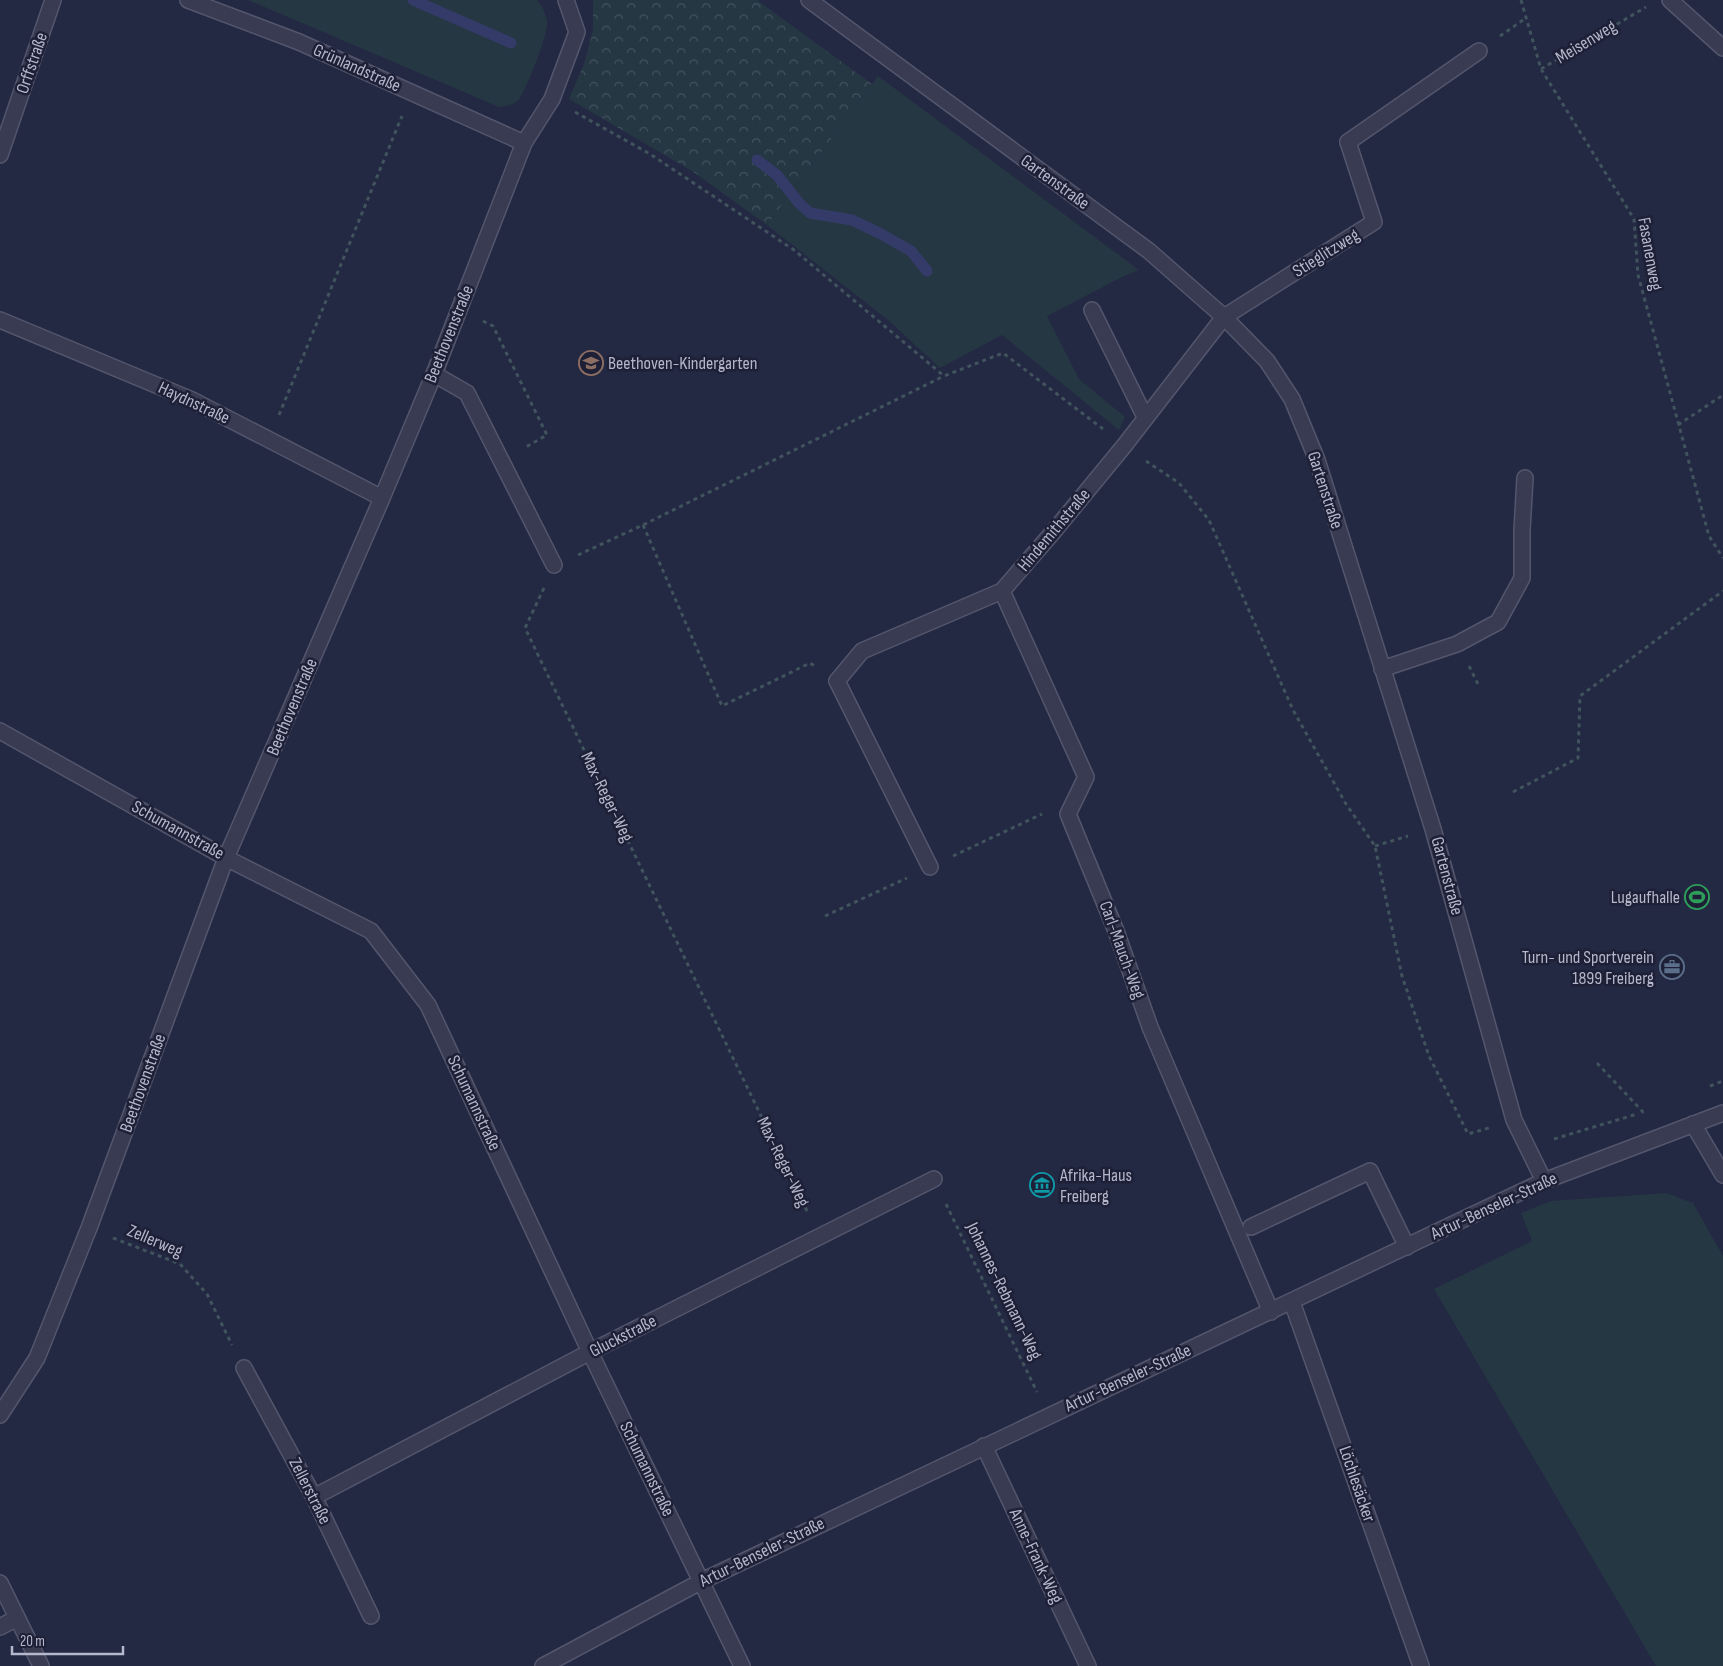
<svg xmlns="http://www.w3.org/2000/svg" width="1723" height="1666" font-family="'Sofia Sans Condensed',sans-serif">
<defs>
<pattern id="park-crowns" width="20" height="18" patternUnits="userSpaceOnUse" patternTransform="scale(1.25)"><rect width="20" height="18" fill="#263744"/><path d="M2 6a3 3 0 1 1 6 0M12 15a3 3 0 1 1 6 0" fill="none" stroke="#43525e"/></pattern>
</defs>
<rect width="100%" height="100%" fill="#232843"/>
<path fill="#263744" d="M248 0H537C542 6 546 13 547 21 549 33 527 87 520 98 515 105 507 106 499 107Z
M878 76 1139 270 1124 276 1047 316 1079 379 1125 417 1119 430 1002 335 940 368 888 320 767 225Z
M1666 1193 1693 1203 1723 1256V1666H1656L1434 1289 1532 1241 1521 1213 1551 1201Z"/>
<path fill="url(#park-crowns)" d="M593 0H757L872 84 767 225 692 171 569 99 584 64 593 30Z"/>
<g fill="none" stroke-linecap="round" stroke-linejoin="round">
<path stroke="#343b69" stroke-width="11" d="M413 0 511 43
M757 160 777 175 799 203 810 213 852 220 881 234 911 251 927 271"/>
<defs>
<path id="lane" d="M1348 142 1479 51
M1092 310 1145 417
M434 374 467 393 554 565
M837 681 930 867
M1693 1124 1723 1175
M1251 1227 1370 1171 1407 1247
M984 1446 1088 1666
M0 1627 17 1618"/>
<path id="street" d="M188 0 299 42 524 143
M809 0 1149 251 1224 317 1267 361 1292 399 1317 460 1433 829 1514 1120 1544 1181
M1670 0 1723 48
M0 155 53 0
M0 320 192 400 382 498
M1002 591 1086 777 1068 814 1116 931 1150 1027 1271 1312
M1382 669 1457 644 1498 622 1522 578V530L1525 478
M837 681 862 651 1002 591 1054 531 1124 446 1224 317 1374 222 1348 142
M0 731 226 858 371 931 428 1005 590 1352 742 1666
M1292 1302 1421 1666
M244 1368 314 1497 371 1616
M0 1415 37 1358 89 1228 226 858 382 498 434 374 524 143 552 99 577 32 566 0
M314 1497 590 1352 934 1179
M0 1583 41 1666
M543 1666 702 1581 1544 1181 1723 1113"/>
</defs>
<use href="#lane" stroke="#53566c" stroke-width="18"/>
<use href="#street" stroke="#53566c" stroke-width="18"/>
<path stroke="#41535d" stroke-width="3" stroke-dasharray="4 4" stroke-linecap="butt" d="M1521 0 1541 69 1634 219 1638 275 1709 536 1723 558
M1500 36 1526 18
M1541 69 1646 7
M575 112 650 154 794 250 944 376 1003 353 1103 429
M483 321 493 326 547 435 524 448
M279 415 402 116
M1678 425 1723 395
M1146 461 1179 483 1209 520 1293 710 1346 804 1375 846 1402 976 1429 1056 1468 1134 1489 1128
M643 525 722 706 810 663 816 667
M578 555 643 525 944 376
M544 588 525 628 808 1213
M1469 666 1479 686
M1513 792 1578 758 1580 696 1723 591
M1375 846 1408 836
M953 856 1042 814
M825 916 907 878
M1597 1063 1643 1112 1647 1113
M1710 1086 1723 1081
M1554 1139 1637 1114
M946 1204 1037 1392
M113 1238 180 1264 207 1294 232 1345"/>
<use href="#lane" stroke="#383b52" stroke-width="15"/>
<use href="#street" stroke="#383b52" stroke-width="15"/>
</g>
<defs>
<symbol id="school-ring" viewBox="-11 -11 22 22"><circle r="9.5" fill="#1d2037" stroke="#8d6e63" stroke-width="1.5"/><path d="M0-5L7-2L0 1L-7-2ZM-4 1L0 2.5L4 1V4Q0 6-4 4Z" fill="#8d6e63"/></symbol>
<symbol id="stadium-ring" viewBox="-11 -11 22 22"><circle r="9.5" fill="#1d2037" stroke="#2e9e5b" stroke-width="1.5"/><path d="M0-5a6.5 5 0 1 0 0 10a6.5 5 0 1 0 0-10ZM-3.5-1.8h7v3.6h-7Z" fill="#2e9e5b"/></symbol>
<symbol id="office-ring" viewBox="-11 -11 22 22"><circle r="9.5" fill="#1d2037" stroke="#5c6f8a" stroke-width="1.5"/><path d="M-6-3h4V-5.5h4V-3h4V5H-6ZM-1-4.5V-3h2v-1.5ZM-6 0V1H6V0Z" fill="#5c6f8a"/></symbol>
<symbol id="museum-ring" viewBox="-11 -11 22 22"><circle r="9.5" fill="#1d2037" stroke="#0f9aa8" stroke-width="1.5"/><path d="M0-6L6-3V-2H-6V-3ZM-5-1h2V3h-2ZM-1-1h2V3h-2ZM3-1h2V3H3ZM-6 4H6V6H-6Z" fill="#0f9aa8"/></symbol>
</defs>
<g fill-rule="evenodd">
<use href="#school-ring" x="577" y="349" width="28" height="28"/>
<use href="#stadium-ring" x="1683" y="883" width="28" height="28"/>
<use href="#office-ring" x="1658" y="953" width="28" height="28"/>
<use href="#museum-ring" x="1028" y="1171" width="28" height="28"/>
</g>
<g text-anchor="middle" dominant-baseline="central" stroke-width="5" stroke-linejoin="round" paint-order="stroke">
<g font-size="18" fill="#b5b7cc" stroke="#1d2037">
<text transform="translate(1586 42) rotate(-31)">Meisenweg</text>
<text transform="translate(32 63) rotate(-71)">Orffstraße</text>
<text transform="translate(357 68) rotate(24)">Grünlandstraße</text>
<text transform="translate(1055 182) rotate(36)">Gartenstraße</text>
<text transform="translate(1326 253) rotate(-32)">Stieglitzweg</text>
<text transform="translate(1650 254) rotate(80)">Fasanenweg</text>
<text transform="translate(449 334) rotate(-68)">Beethovenstraße</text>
<text transform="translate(194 403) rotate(25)">Haydnstraße</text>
<text transform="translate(1325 490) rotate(72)">Gartenstraße</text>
<text transform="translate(1054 530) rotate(-50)">Hindemithstraße</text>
<text transform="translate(292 707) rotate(-67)">Beethovenstraße</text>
<text transform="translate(607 797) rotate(64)">Max-Reger-Weg</text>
<text transform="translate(178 830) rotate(29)">Schumannstraße</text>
<text transform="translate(1447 876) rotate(75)">Gartenstraße</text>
<text transform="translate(1122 950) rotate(70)">Carl-Mauch-Weg</text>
<text transform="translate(143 1083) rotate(-70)">Beethovenstraße</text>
<text transform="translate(474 1103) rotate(65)">Schumannstraße</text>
<text transform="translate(783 1162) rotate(64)">Max-Reger-Weg</text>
<text transform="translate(1494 1206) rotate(-25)">Artur-Benseler-Straße</text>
<text transform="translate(155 1241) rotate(23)">Zellerweg</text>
<text transform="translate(1004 1291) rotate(64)">Johannes-Rebmann-Weg</text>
<text transform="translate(623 1336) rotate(-27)">Gluckstraße</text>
<text transform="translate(1128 1378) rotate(-25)">Artur-Benseler-Straße</text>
<text transform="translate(647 1469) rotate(64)">Schumannstraße</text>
<text transform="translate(1357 1484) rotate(71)">Löchlesäcker</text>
<text transform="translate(310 1491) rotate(63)">Zellerstraße</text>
<text transform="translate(762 1552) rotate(-26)">Artur-Benseler-Straße</text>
<text transform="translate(1036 1556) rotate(65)">Anne-Frank-Weg</text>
</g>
<g font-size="18" fill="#b5b7cc" stroke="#1d2037" text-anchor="start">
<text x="608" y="363">Beethoven-Kindergarten</text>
<text x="1680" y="897" text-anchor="end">Lugaufhalle</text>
<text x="1654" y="957" text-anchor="end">Turn- und Sportverein<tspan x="1654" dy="21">1899 Freiberg</tspan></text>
<text x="1060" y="1175">Afrika-Haus<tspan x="1060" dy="21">Freiberg</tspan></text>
</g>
</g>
<path d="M12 1646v8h111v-8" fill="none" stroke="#b5b7cc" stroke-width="2.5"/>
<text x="20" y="1646" font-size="15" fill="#b5b7cc" stroke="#1d2037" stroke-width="4" paint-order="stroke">20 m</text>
</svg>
